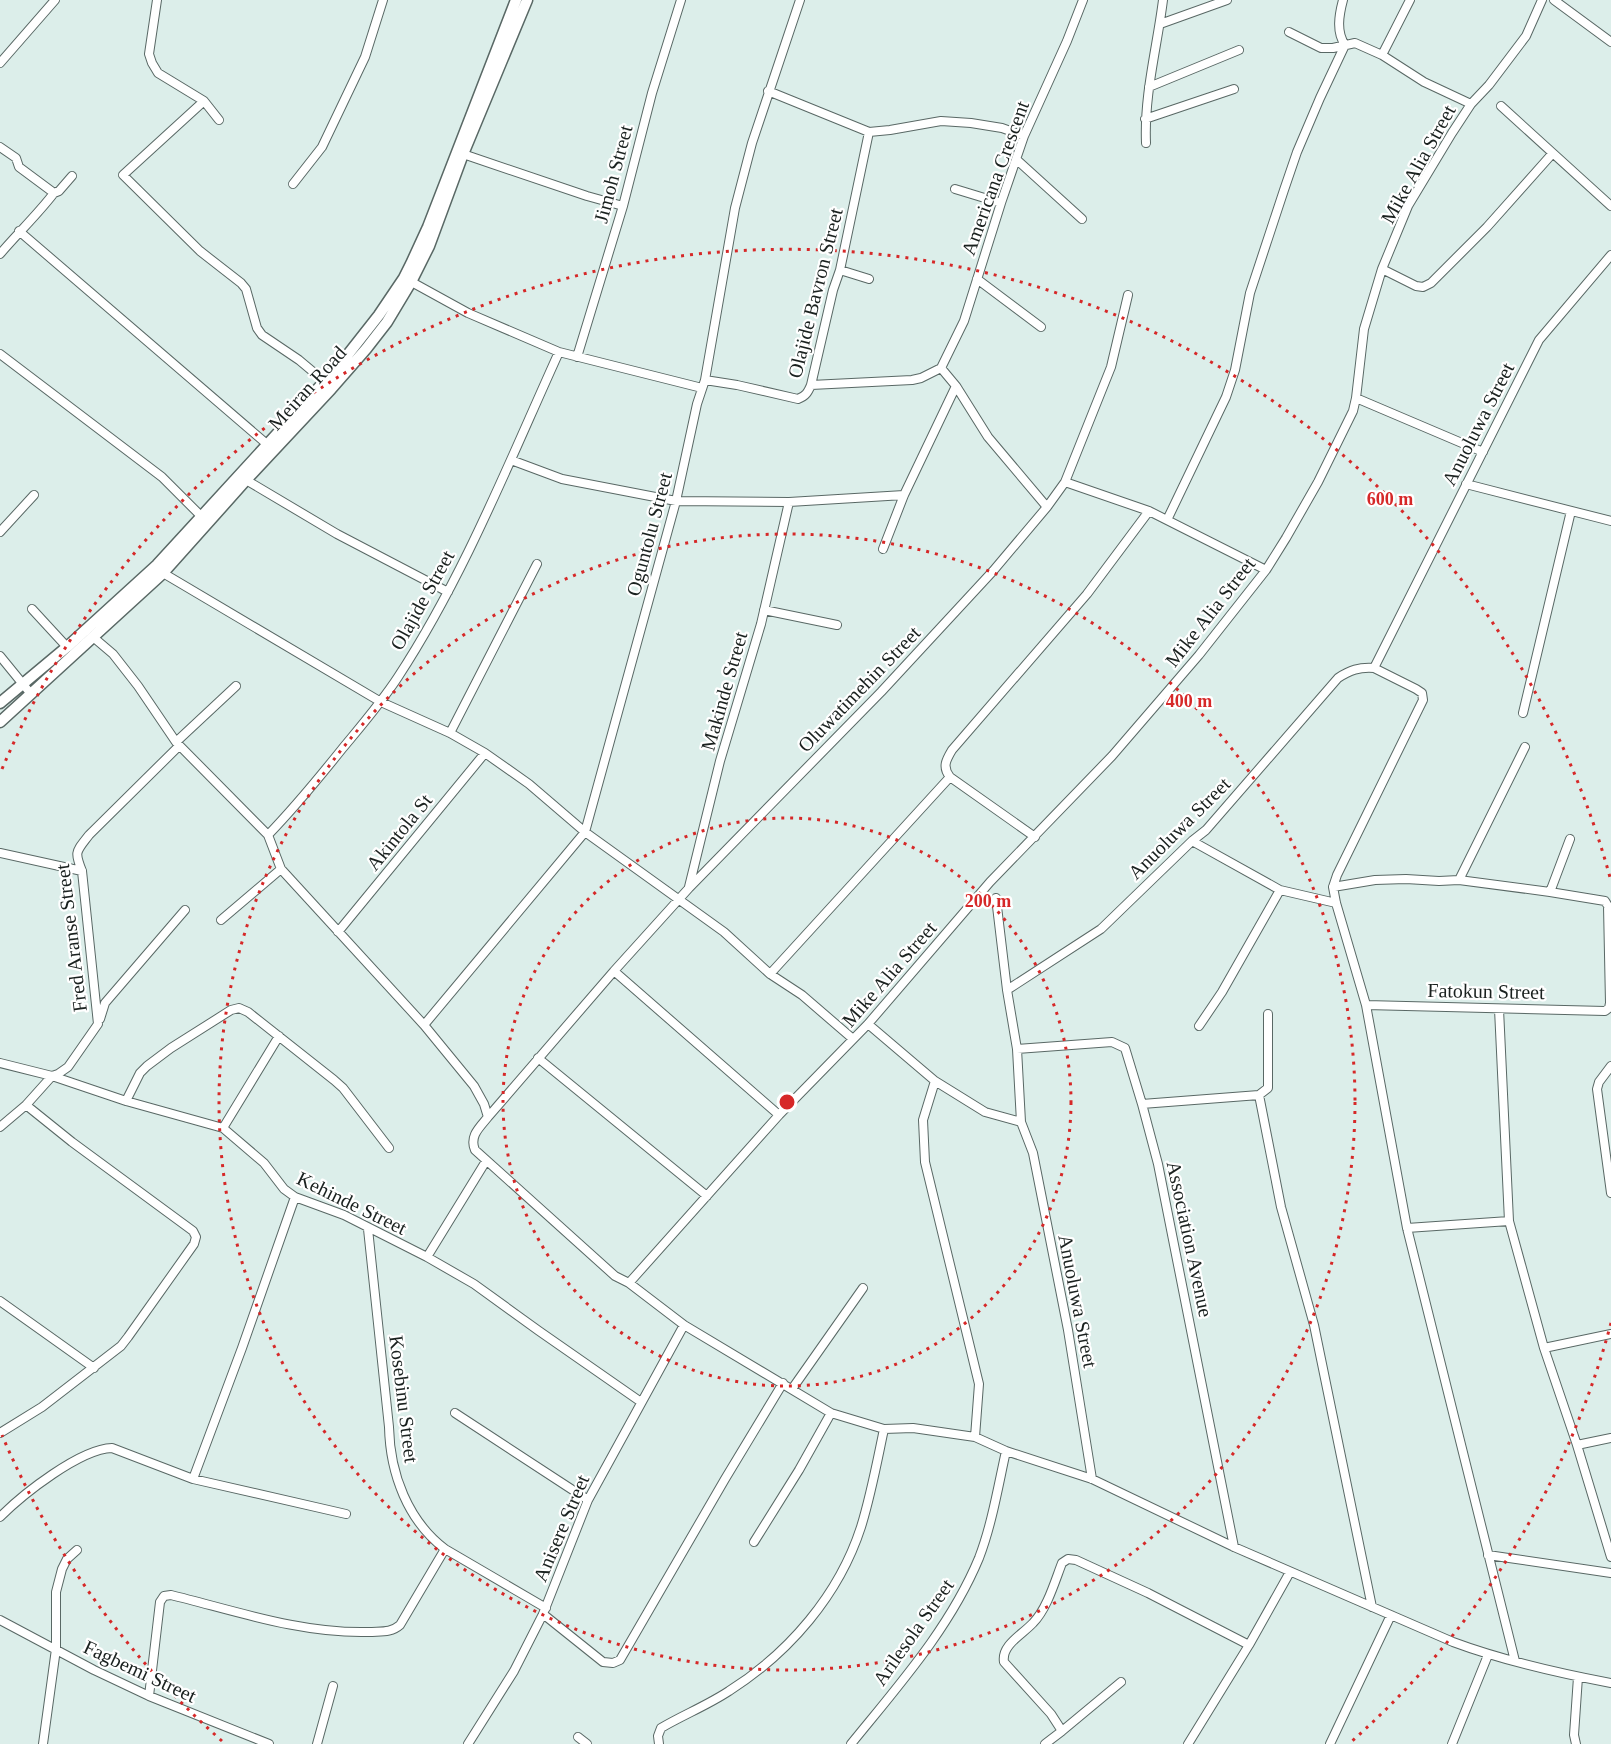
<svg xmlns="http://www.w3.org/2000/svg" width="1611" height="1744" font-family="Georgia,serif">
<rect width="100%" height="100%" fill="#dceeea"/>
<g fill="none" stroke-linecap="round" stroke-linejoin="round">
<defs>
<path id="minor" d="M157 0 149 54 152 63 158 73 204 101 219 120
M1554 0 1611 42
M1160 24 1227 0
M1289 32 1321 48H1333L1355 43 1382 55 1424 82 1471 104
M1382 55 1410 0
M0 63 55 0
M1149 87 1239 50
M768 91 869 132 890 130 941 121 971 123 1002 128 1024 136
M204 101 123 175 200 251 241 283 246 289 257 328 262 335 299 360 324 381
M1501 106 1611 206
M1145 119 1234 89
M1146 143C1144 94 1157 48 1163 0
M0 147 16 158 19 167 54 193 59 191 72 176
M463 154 587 196 623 206
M1017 160 1082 219
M293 184 322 147 365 57 383 0
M955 189 1001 203
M19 231 268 445
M0 254C18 233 37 215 54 193
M1382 269 1416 286 1423 287 1431 283 1487 227 1552 154
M840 270 869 279
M977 279 1041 327
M408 280 468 313 559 352 702 388
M0 354 162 477 201 516
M577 357 623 206 652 93 681 0
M941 368 964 321 1001 203 1024 136 1067 41 1083 0
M705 380 737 385 798 399C806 396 808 392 811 385L833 290 840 270 869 132
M811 385 912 380 921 378 941 368 956 386 988 437 1047 507
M1356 398 1483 452
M511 460 562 479 676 501 789 502 904 495
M246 480 337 534 448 592
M1065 482 1149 511 1266 570
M1466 484 1611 521
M1167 520 1226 397 1235 370 1250 293 1284 190 1297 152 1320 98 1345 45C1336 32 1339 15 1343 0
M0 532 34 495
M883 549 904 495 956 386
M163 573 381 702 450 733 485 753 529 784 585 832 724 932 770 974 802 995 853 1039
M32 609 67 647
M764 610 837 625
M93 637 113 654 138 686 176 742 268 835 281 869 424 1025 474 1086 484 1104 488 1117C480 1127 469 1136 475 1150L615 1276 629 1283 684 1325 831 1413 884 1429 913 1428 975 1437 1006 1451 1092 1479 1234 1547 1453 1642C1504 1661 1558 1673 1611 1683
M0 656 31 694
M1374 668 1416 689 1422 693 1423 700 1337 875 1333 887 1336 903 1366 1005 1407 1228 1515 1661
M1523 713 1571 511
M450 733 537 564
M176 742 236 686
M950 777 1035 837
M268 835C294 808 318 779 342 749 361 726 381 703 398 677 464 576 509 462 559 352
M1192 841 1280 890 1336 903
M0 853 82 871
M1459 880 1525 747
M689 887 720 761 761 624 789 502
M1333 887 1375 880 1406 879 1439 881 1459 880 1550 892 1570 839
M996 898 1007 990
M221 920 281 869
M338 932 485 753
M614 971 779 1115
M770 974 950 777C942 767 946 760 952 750L1087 594 1149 511
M1366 1005 1605 1011 1609 1008 1610 1003 1608 906 1605 901 1550 892
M1499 1009 1509 1221 1544 1348 1577 1445 1611 1557
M100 1019 105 1003 185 910
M868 1024 935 1081 923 1120 925 1162 979 1384 975 1437
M424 1025 585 832 676 501 697 404 705 380 735 208 752 143 800 0
M1199 1026 1222 992 1280 890
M1017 1049 1112 1042 1125 1048 1142 1104 1158 1164 1234 1547
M538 1058 707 1196
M0 1063 52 1076 126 1101 223 1128 264 1163 284 1189 295 1197 344 1215 427 1257 474 1284 539 1331 641 1402
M1611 1066 1599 1082 1597 1089 1611 1193
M935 1081 985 1112 1021 1122
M1259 1095 1281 1207 1314 1325 1372 1607
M126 1101 140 1073 147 1066 171 1048 231 1010 239 1008 248 1012 334 1080 343 1088 389 1148
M1142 1104 1259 1095 1268 1088V1014
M488 1117 614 971 689 888 881 692 993 571 1047 507 1065 482 1111 367 1128 295
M0 1127 26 1105 52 1076 58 1074 68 1067 98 1024 82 871C74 851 76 852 89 835L179 746
M223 1128 279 1036
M1407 1228 1509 1221
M368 1229 389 1427C390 1474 408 1521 445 1549L546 1608
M427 1257 486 1161
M629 1283 779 1115 868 1024 990 882 1112 756 1199 655 1266 570 1286 538 1318 482 1353 411 1356 398 1364 329 1382 269 1408 206 1452 133 1471 104 1489 85 1526 36 1542 0
M0 1301 94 1368
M1544 1348 1611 1334
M792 1389 863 1288
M455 1413 588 1500
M0 1433 42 1407 121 1346 128 1337 194 1244 196 1237 193 1231 72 1142 26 1105
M1577 1445 1611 1438
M193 1479 242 1348 295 1197
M1092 1479 1068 1330 1033 1153 1021 1122 1017 1049 1007 990 1101 929 1192 841 1206 830 1338 678C1350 670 1359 667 1374 668L1539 340 1611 255
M0 1517C23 1494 80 1449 112 1448L193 1479 346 1514
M754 1542 799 1470 831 1413
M1488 1555 1611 1573
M543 1614 603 1662 613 1663 620 1660 725 1479 783 1383
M0 1620 94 1670 149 1696 269 1744
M149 1696 160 1602 164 1596 171 1595C236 1611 302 1634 369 1632 380 1631 391 1633 400 1625L445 1549
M1062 1731 1121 1682
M578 1737 587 1744
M43 1744 56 1649V1592L62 1569 67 1559 77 1550
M317 1744 333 1686
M468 1744 514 1671 543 1614 588 1500 684 1325
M659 1744 658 1736 661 1728C683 1715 708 1705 729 1691 789 1653 839 1595 861 1527 871 1495 877 1462 884 1429
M851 1744C898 1686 950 1628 979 1558 992 1524 998 1487 1006 1451
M1045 1744 1062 1731 1051 1714 1004 1662C1001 1645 1023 1634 1033 1623 1047 1609 1055 1581 1062 1563L1068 1559 1076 1560 1148 1593 1249 1645
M1188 1744 1249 1645 1290 1572
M1330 1744 1391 1615
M1452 1744 1488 1655
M1576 1744 1574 1735 1578 1677"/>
<path id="secondary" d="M0 703 67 647 157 565 300 409 346 357 379 315 404 278 411 264 428 227 516 0
M0 722 163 573 246 480 331 389 366 349 387 322 411 282 429 246 463 154 527 0"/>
</defs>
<use href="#minor" stroke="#596865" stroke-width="10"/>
<use href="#secondary" stroke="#596865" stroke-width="13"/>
<use href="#minor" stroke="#fff" stroke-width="8"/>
<use href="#secondary" stroke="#fff" stroke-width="10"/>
</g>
<g fill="none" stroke="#d62828" stroke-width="3" stroke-dasharray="3 6">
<circle cx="787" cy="1102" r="284"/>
<circle cx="787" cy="1102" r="568"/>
<path d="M1611 1323A853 853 0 0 1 1352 1741M222 1741A853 853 0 0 1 2 1435M2 769A853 853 0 0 1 1611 881"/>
</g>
<g text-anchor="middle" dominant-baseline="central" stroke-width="4.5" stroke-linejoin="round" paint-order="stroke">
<g font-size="20" fill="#1a211f" stroke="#fff">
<text transform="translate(1418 164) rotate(-61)">Mike Alia Street</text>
<text transform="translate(613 174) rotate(-75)">Jimoh Street</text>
<text transform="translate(995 178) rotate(-70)">Americana Crescent</text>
<text transform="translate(815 293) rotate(-76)">Olajide Bavron Street</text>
<text transform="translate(307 388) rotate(-48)">Meiran Road</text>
<text transform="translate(1478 424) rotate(-63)">Anuoluwa Street</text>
<text transform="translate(649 534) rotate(-75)">Oguntolu Street</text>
<text transform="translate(422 600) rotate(-61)">Olajide Street</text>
<text transform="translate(1210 612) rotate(-52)">Mike Alia Street</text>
<text transform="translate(859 689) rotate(-46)">Oluwatimehin Street</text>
<text transform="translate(724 691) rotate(-74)">Makinde Street</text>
<text transform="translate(1179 828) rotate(-45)">Anuoluwa Street</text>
<text transform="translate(399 832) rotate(-51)">Akintola St</text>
<text transform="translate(71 938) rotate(-97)">Fred Aranse Street</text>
<text transform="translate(889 974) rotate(-49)">Mike Alia Street</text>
<text transform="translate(1486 991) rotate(1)">Fatokun Street</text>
<text transform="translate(352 1203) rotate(26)">Kehinde Street</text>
<text transform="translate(1190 1239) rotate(78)">Association Avenue</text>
<text transform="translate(1078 1301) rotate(79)">Anuoluwa Street</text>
<text transform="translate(404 1399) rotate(83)">Kosebinu Street</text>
<text transform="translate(561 1528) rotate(-67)">Anisere Street</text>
<text transform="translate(913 1632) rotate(-55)">Arilesola Street</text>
<text transform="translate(140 1671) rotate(25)">Fagbemi Street</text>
</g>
</g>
<circle cx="787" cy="1102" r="9" fill="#d62828" stroke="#fff" stroke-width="3"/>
<g font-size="18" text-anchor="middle" font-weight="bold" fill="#d62828" stroke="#fff" stroke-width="4.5" stroke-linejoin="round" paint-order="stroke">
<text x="1390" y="505">600 m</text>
<text x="1189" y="707">400 m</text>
<text x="988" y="907">200 m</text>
</g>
</svg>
